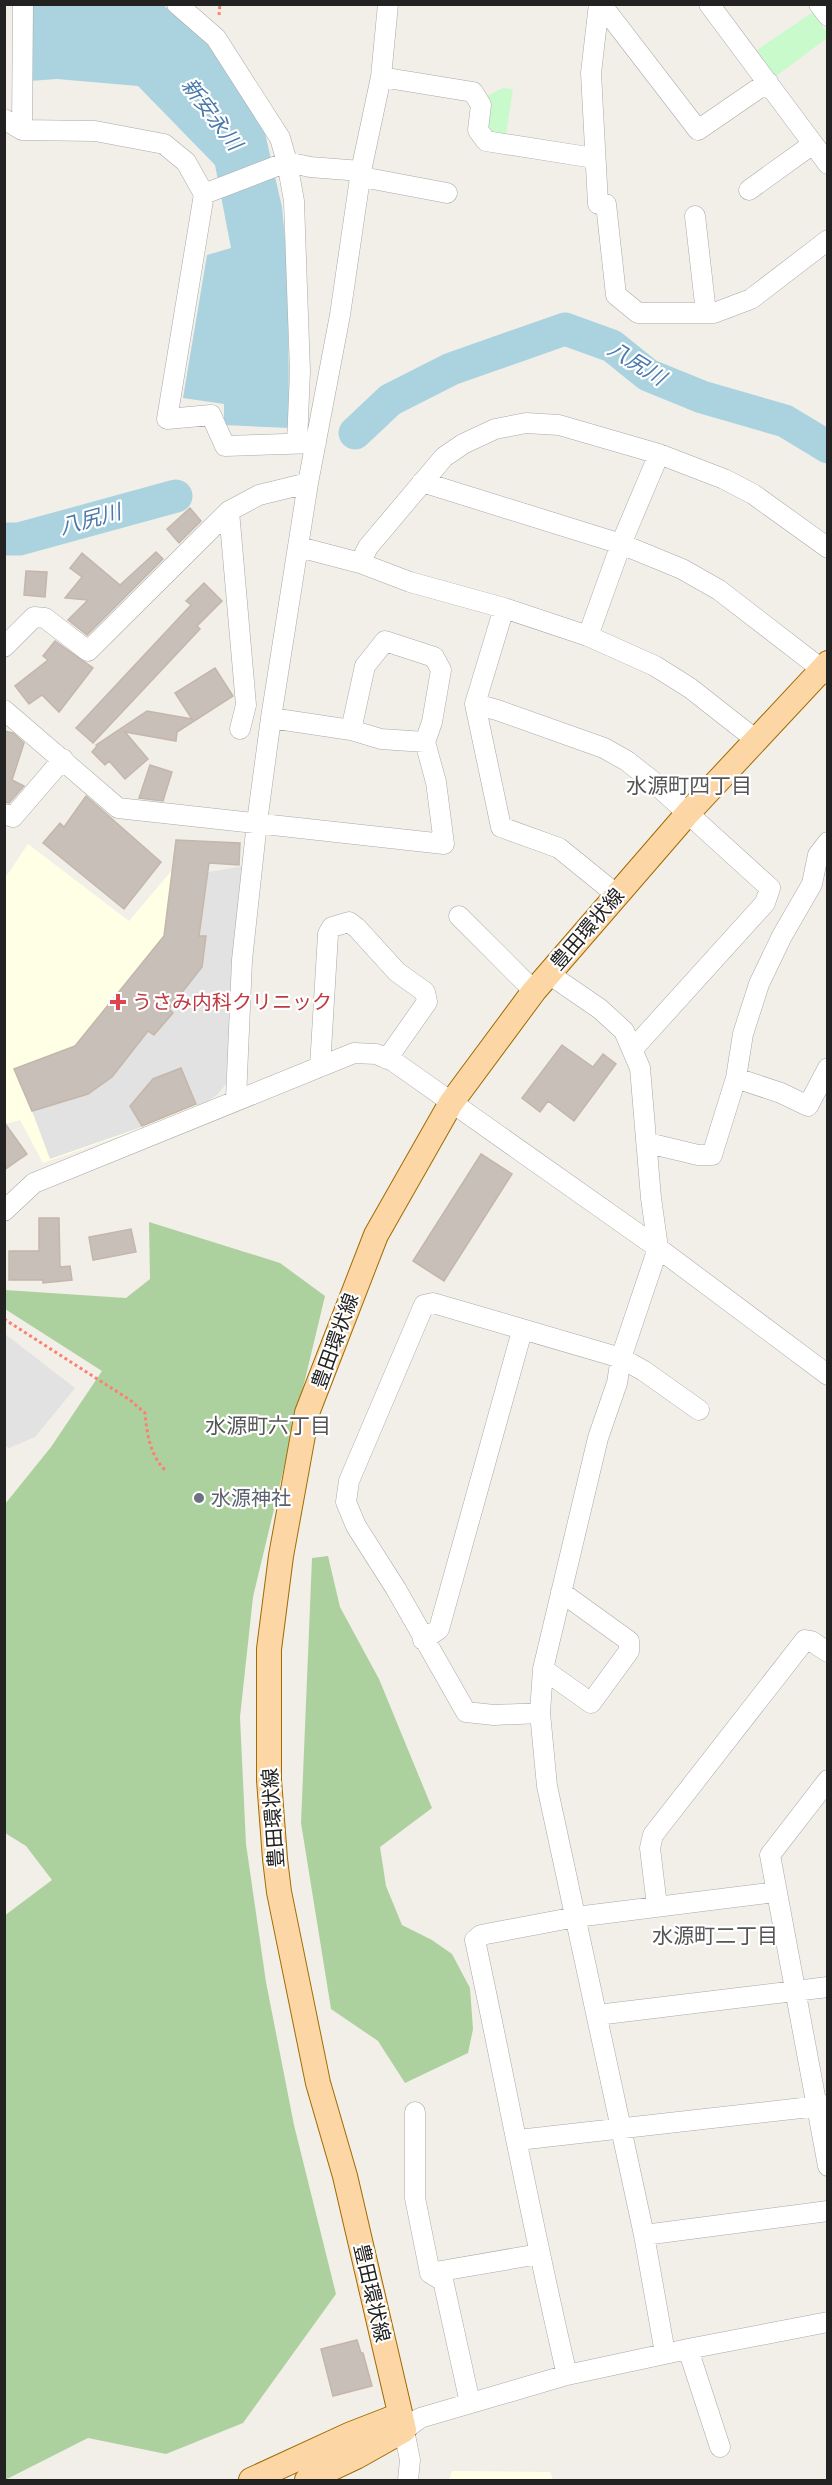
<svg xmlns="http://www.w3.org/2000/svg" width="832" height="2485" font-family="Helvetica,'Noto Sans JP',sans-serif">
<rect width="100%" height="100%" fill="#f2efe9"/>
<path fill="#ffffe5" d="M28 844 129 921 173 869 208 872 243 866 226 1084 218 1094 198 1108 43 1163 20 1120 5 1124V878Z
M452 2471 550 2472 553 2480H449Z"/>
<path fill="#add19e" d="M149 1222 280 1263 325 1296 253 1597 240 1717 246 1844 266 1982 294 2125 336 2294 243 2423 166 2454 88 2438 5 2480 4 1916 52 1880 26 1846 5 1833V1504L51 1447 102 1371 5 1309V1290L126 1298 150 1279Z
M328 1556 340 1607 379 1679 432 1808 380 1847 386 1886 402 1925 432 1940 452 1954 470 1988 473 2029 468 2053 405 2083 378 2041 331 2009 301 1823 312 1558Z"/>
<path fill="#c8facc" d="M813 12 827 33V38L775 77 757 50Z
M503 88 513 89 506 135 493 132 488 126 492 104 487 96Z"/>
<path fill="#e2e2e2" d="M243 866 226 1084 218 1094 198 1108 181 1068 153 1079 130 1106 142 1127 50 1159 32 1111 88 1094 112 1077 148 1031 155 1035 173 1013 169 1009 202 967 206 937 199 936 208 872Z
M5 1334 75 1388 35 1437 9 1448 4 1445Z"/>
<path fill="#aad3df" d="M32 5H163L222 53 265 133 282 207 288 272 289 428 224 425V404L183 398 207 255 231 248 215 165 138 86 57 79 30 81Z"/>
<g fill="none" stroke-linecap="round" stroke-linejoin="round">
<path stroke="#aad3df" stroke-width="33" d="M355 433 390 400 451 369 565 329 612 346 648 375 702 397 785 421 828 447
M4 539H19L176 496"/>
</g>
<path fill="#c7bfb8" stroke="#c4b6ab" stroke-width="1.5" d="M190 508 201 521 179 543 167 529Z
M156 552 163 559 87 635 68 620 88 600 65 598 82 577 70 568 82 553 120 585Z
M26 571 47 572 45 597 24 595Z
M204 583 222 601 197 626 200 629 93 743 76 728 191 605 186 601Z
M55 641 93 668 59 712 42 695 29 704 15 686 48 660 43 656Z
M215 668 233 696 177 732 176 741 125 732 148 759 125 779 109 761 105 765 92 752 97 746 96 745 147 711 192 719 175 693Z
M4 731 13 733 24 743 12 780 24 786 9 803 4 802Z
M150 765 172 772 163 801 139 798Z
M86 796 161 862 124 909 43 843 60 823 64 827Z
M176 840 240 843 239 865 209 863 199 936H206L202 967 169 1009 173 1013 154 1035 148 1031 112 1077 88 1094 32 1111 14 1069 75 1046 164 936Z
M562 1045 593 1067 603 1054 616 1064 574 1121 548 1101 540 1112 522 1098Z
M181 1068 196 1104 142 1126 130 1106 153 1079Z
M4 1122 27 1154 4 1170Z
M481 1154 512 1174 444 1281 413 1261Z
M39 1218H59L60 1267 70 1266 72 1280 43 1283V1280H9V1251H39Z
M131 1229 136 1252 93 1260 89 1237Z
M357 2340 361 2353H363L372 2386 333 2396 321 2349Z"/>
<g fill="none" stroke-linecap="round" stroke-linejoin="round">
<defs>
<path id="minor" d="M177 4 216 38 280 138 287 162 294 201 297 288 300 371 297 444
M599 4 591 73 598 204H606L616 295 638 313H714L751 299 828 240
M601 4 698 130 768 82
M709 4 828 164
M819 4 828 16
M381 77 473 92 481 105 478 130 486 141 594 158
M4 119 22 130 95 131 164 144 186 162 204 194 167 419 211 415 225 446 316 443
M22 130 23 4
M362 177 447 193
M749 190 813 144
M204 194 287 162 310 167 361 171
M695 216 706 313
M422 482 621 544 682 569 719 590 828 674
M229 511 246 705 240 729
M299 547 360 563 410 582 504 608 588 636 655 666 690 688 755 739
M360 563 368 547 444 457 463 444 495 429 526 423 559 425 659 454 724 479 753 494 828 548
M504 608 475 704 501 827 559 848 617 895
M588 636 621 544 659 454
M4 647 34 617 45 618 88 651 229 511 259 495 308 483
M475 704 497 710 604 748 627 761 650 779 770 888 765 903 632 1050
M4 710 118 808 444 844 436 782 425 742 432 722 441 670 434 657 385 641 365 666 351 730 271 718
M351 730 381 739 425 742
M4 814 13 817 63 759
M459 916 534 991
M549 974 600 1009 624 1031 640 1068 651 1198 658 1248 621 1358 617 1383 598 1438 543 1669 540 1713 547 1786 644 2235 665 2353
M320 1067 328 934 332 927 349 922 357 928 397 972 425 992 427 1002 387 1059
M736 1078 781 1093 808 1106 828 1068
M236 1099 242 960 257 822 271 718 308 483 340 315 361 171 381 77 388 4
M648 1143 698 1155H712L736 1078 743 1034 759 984 782 936 812 884 818 855 828 842
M4 1211 34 1183 354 1053 376 1054 393 1061 658 1248 828 1375
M423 1640 439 1629 522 1331
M543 1669 591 1703 629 1651V1641L561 1592
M540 1713 494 1715 466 1712 396 1589 356 1526 346 1502 349 1481 424 1305 433 1303 621 1358 644 1371 699 1410
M828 1780 770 1855 828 2166
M657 1906 650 1848 653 1835 805 1640 811 1641 828 1652
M597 2015 828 1987
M415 2112V2198L430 2273 443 2281
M518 2140 828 2105
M644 2235 828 2211
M688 2349 720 2447
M567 2375C533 2231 506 2085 475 1940L481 1935 576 1917 776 1892
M470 2403 441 2271 539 2254
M408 2480 410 2460 404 2430 420 2418 567 2375 688 2349 828 2322"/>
<path id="major" d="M251 2480 351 2434 400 2415
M307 2480 356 2457 404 2430 345 2176 318 2083 279 1892 275 1859 269 1780V1649L281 1556 307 1413 376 1235 451 1103 534 991 688 813 828 663"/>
</defs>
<use href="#minor" stroke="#a9a9a9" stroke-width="21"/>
<use href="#major" stroke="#a06b00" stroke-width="26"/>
<path stroke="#fa8072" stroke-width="3" stroke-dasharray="3 3" stroke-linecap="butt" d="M219 15 220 4
M4 1319 130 1400 145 1413C147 1434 150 1455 165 1470"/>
<use href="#minor" stroke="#fff" stroke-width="20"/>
<use href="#major" stroke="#fcd6a4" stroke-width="24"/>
</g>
<path fill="#e0444e" stroke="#fff" stroke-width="2" d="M115 993h6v6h6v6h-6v6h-6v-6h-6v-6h6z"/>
<circle fill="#6b7280" stroke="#fff" stroke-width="2" cx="199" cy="1498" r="6"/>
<g text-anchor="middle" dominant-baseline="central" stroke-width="4.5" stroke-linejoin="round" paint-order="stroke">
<g font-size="20" fill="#222" stroke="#fff">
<text transform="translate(587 929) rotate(-49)">豊田環状線</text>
<text transform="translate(335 1341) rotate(-70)">豊田環状線</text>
<text transform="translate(273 1818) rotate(-94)">豊田環状線</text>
<text transform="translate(372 2293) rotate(77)">豊田環状線</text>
</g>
<g font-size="20" fill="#be3a42" stroke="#fff" text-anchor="start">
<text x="132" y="1002">うさみ内科クリニック</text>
</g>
<g font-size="20" fill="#5b616d" stroke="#fff" text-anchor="start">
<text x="211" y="1498">水源神社</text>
</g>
<g font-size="21" font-style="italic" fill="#4a7aab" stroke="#fff">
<text transform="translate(212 114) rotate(53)">新安永川</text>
<text transform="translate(637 363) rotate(32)">八尻川</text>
<text transform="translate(90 519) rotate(-15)">八尻川</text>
</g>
<g font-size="21" fill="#555" stroke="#fff">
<text x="689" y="785">水源町四丁目</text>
<text x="268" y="1425">水源町六丁目</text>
<text x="715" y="1935">水源町二丁目</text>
</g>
</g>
<rect width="832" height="2485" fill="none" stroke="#222222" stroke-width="12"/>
</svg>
